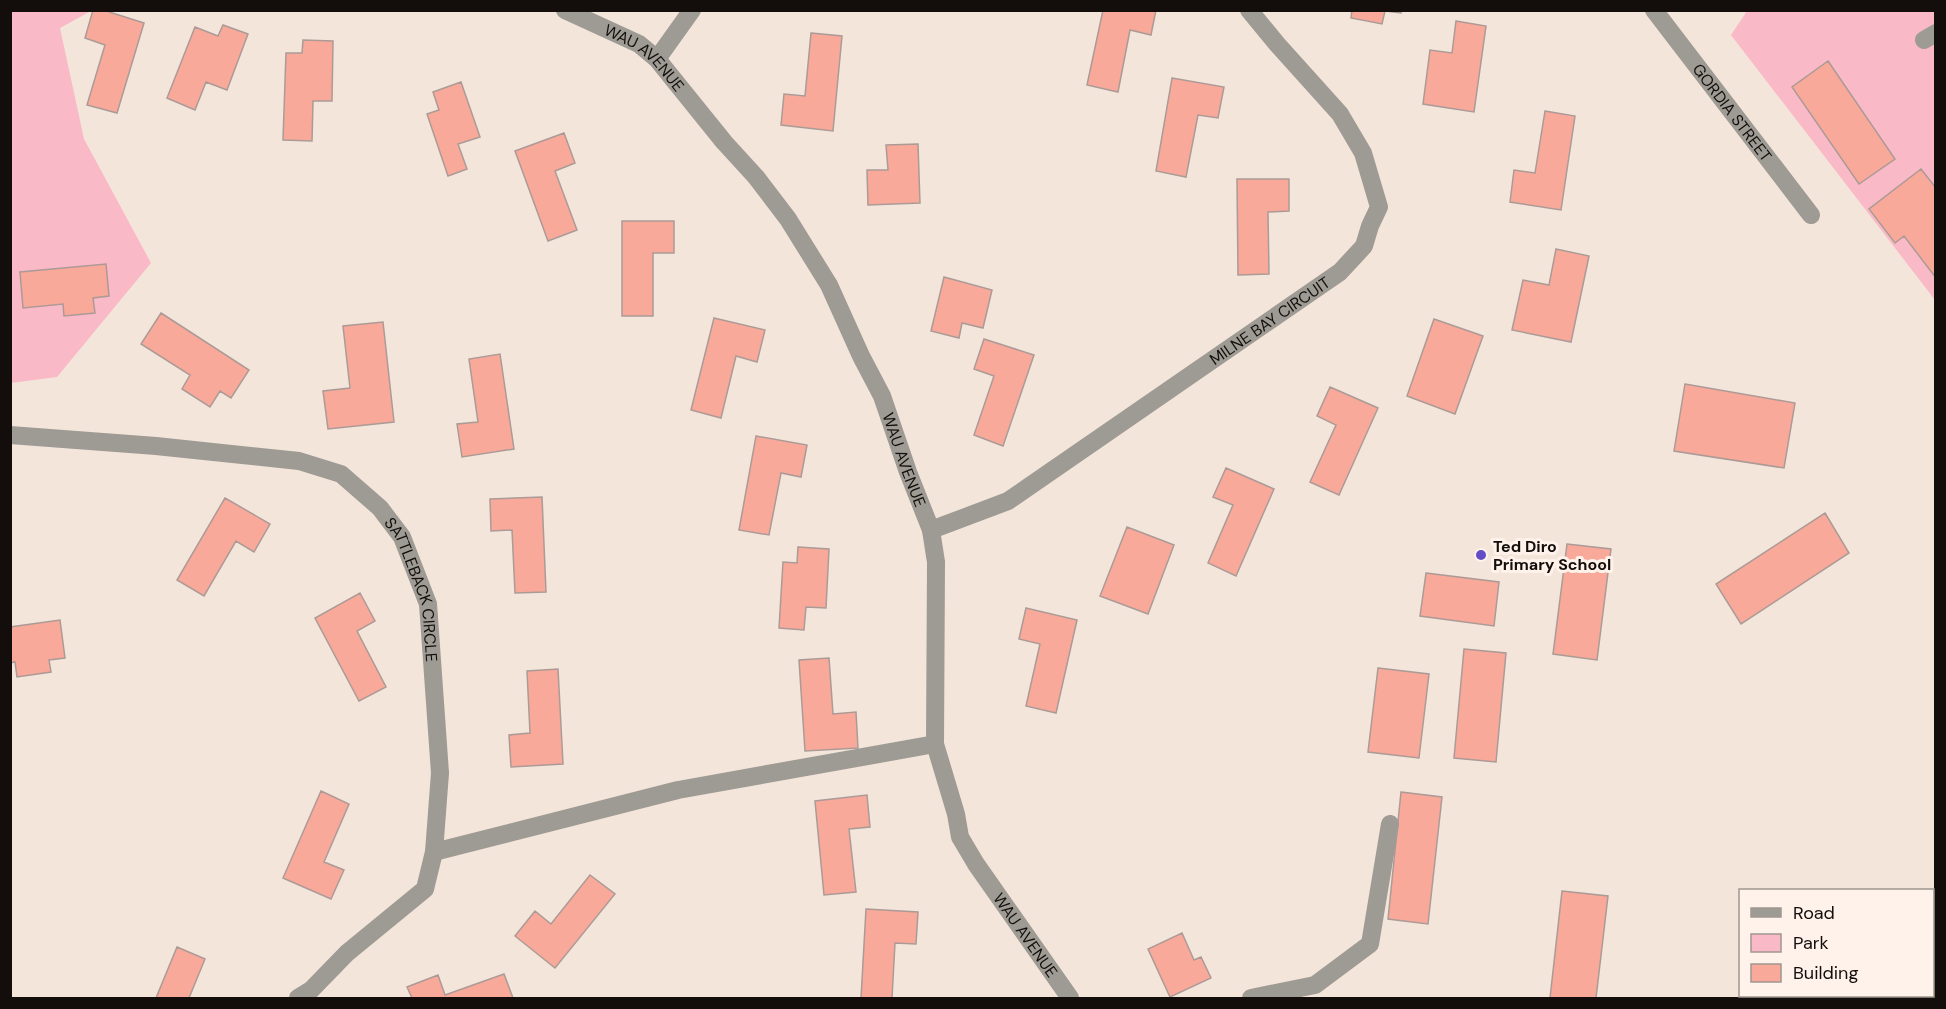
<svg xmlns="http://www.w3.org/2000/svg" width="1946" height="1009" font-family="'DM Sans',sans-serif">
<rect width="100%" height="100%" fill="#f3e5da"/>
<path fill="#fab9c6" d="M10 11H91L60 28 84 139 151 263 57 377 11 383Z
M1747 11H1935V300L1731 35Z"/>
<path fill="#f9a999" stroke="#ac9a97" stroke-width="1.5" d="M93 10H103L144 23 117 113 87 105 105 45 85 38Z
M1103 10H1156L1151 35 1130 30 1118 92 1087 85Z
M1352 10H1401V13L1385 11 1382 24 1351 18Z
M1456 21 1486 26 1474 112 1423 104 1430 50 1452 53Z
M223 25 248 34 227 90 206 82 195 110 167 98 195 27 218 36Z
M811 33 842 36 833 131 781 125 784 94 805 96Z
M303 40 333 41 332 101H313L312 141 283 140 286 53H302Z
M1828 61 1895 159 1859 184 1792 87Z
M1172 78 1224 87 1218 118 1198 115 1186 177 1156 171Z
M461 82 480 137 458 144 467 169 448 176 427 114 439 110 433 92Z
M1545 111 1575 116 1561 210 1510 202 1514 170 1535 173Z
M564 133 575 163 555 171 577 230 548 241 515 151Z
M918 144 920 203 868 205 867 170H888L886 145Z
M1921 169 1936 188V278L1904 236 1895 243 1869 209Z
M1237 179H1289V211L1268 212 1269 274 1238 275Z
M622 221H674V253H653V316H622Z
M1556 249 1589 256 1571 342 1512 330 1523 280 1549 285Z
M106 264 109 296 93 298 95 313 64 316 63 304 23 308 20 272Z
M944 277 992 290 983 328 962 323 959 338 931 331Z
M161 313 249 370 231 398 220 391 210 407 182 389 190 375 141 344Z
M714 318 765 330 757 362 736 356 721 418 691 410Z
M1434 319 1483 336 1455 414 1407 396Z
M383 322 394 422 328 429 323 391 350 388 343 326Z
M984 339 1034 355 1003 446 974 435 994 376 974 369Z
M500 354 514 449 462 457 457 424 478 422 469 359Z
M1685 384 1795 403 1784 468 1674 451Z
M1330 387 1378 408 1339 495 1310 482 1336 425 1317 416Z
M756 436 807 445 801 477 781 473 769 535 739 530Z
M1226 468 1274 489 1236 576 1208 563 1233 505 1213 497Z
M542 497 546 592 515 593 512 530 491 531 490 499Z
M225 498 270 524 254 552 236 541 204 596 177 580Z
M1825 513 1849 553 1741 624 1716 584Z
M1127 527 1174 545 1148 614 1100 596Z
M1567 544 1611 549 1597 660 1553 654Z
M798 547 829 549 826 608 806 607 804 630 779 628 783 562 797 563Z
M1426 573 1499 582 1494 626 1420 616Z
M360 593 375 621 357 631 386 687 359 701 315 618Z
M1026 608 1077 620 1056 713 1026 706 1040 644 1019 639Z
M60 620 65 658 49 660 51 672 17 677 15 662 10 663V627Z
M1464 649 1506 653 1496 762 1454 758Z
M829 658 833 714 856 712 858 748 805 751 799 660Z
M1378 668 1429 674 1419 758 1368 752Z
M558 669 563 764 511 767 509 735 530 733 527 671Z
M321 791 349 804 324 862 344 870 331 899 283 878Z
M1401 792 1442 797 1428 924 1388 919Z
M867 795 870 827 849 829 856 892 824 895 815 801Z
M590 875 615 894 555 968 515 936 535 911 551 924Z
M1562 891 1608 896 1596 998H1550Z
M866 909 918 912 916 944 895 943 892 998H861Z
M1182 933 1194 960 1201 957 1211 978 1170 997 1148 949Z
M177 947 205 959 189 998H156Z
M504 974 513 998H412L407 987 438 975 445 995Z"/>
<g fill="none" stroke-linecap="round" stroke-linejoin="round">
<g stroke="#9e9a94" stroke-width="18">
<path id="s1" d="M565 10 639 44 657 59 724 142 756 177 788 219 829 285 861 356 882 396 908 472 931 530 936 562 935 744 956 814 960 837 976 864 1070 998"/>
<path id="s2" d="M1654 10 1811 215"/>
<path d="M1924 40 1936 33"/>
<path d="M657 59 692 10"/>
<path id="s3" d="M10 435 156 446 299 461 341 474 380 508 402 537 428 604 440 773 434 852 425 889 347 953 311 990 298 998"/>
<path id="s4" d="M931 530 1008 501 1340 272 1364 246 1370 226 1379 207 1363 153 1340 114 1277 44 1249 10"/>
<path d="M434 852 678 790 935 744"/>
<path d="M1251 998 1315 985 1370 944 1390 824"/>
</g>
</g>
<circle fill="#634cc5" stroke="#fef2ea" stroke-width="2" cx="1481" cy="555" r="6"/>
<g text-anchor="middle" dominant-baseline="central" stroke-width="6" stroke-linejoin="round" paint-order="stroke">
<g font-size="16" fill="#130e0b" stroke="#fef2ea">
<text stroke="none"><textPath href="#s1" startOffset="94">WAU AVENUE</textPath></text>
<text stroke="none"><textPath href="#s2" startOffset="129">GORDIA STREET</textPath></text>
<text stroke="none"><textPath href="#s4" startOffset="400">MILNE BAY CIRCUIT</textPath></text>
<text stroke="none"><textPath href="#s1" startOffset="580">WAU AVENUE</textPath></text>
<text stroke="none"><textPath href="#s3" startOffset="476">SATTLEBACK CIRCLE</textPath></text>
<text stroke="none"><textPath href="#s1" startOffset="1084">WAU AVENUE</textPath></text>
</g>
<g font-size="16" font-weight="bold" fill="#130e0b" stroke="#fef2ea" text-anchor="start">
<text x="1493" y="546">Ted Diro<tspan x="1493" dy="18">Primary School</tspan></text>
</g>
</g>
<rect width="1946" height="1009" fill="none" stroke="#130e0b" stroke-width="24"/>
<rect x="1739" y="889" width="195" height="108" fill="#fef2ea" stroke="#a09791" stroke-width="1.5"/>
<rect x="1751" y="908" width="30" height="9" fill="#9e9a94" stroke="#a09791" stroke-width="1.5"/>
<text x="1793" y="919" font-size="18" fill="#130e0b">Road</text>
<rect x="1751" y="934" width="30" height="18" fill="#fab9c6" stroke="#a09791" stroke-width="1.5"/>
<text x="1793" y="949" font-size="18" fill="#130e0b">Park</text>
<rect x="1751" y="964" width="30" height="18" fill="#f9a999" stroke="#a09791" stroke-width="1.5"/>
<text x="1793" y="979" font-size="18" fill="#130e0b">Building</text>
</svg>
